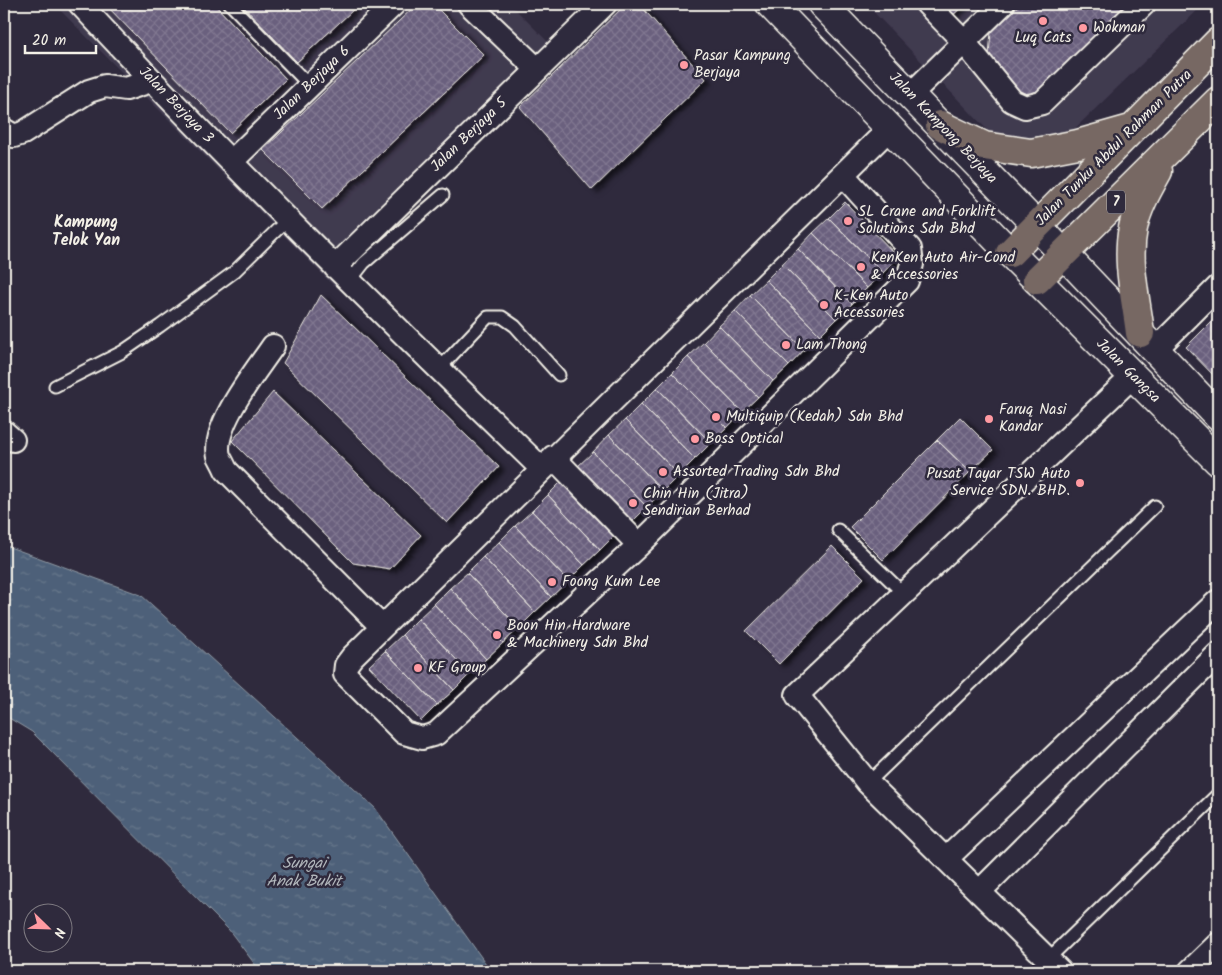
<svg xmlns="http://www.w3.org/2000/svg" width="1222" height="975" font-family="Kalam,sans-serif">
<defs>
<pattern id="water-ripples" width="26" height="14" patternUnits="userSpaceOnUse" patternTransform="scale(1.25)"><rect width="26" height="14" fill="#4e6179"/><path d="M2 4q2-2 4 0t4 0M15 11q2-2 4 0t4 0" fill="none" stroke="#68788c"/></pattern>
<pattern id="building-cross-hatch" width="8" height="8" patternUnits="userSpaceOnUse" patternTransform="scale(1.25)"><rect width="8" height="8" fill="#6a607e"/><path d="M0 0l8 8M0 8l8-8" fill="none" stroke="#807790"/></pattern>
<filter id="shadow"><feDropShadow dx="5.5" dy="3" stdDeviation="2.5" flood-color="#0009"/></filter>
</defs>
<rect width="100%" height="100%" fill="#2f2a3d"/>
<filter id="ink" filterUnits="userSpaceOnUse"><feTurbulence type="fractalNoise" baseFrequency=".02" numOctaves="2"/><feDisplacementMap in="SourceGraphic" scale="10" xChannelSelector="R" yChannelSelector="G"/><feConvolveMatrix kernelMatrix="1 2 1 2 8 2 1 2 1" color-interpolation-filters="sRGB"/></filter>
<g filter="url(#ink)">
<path fill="#413a50" d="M54 4H510L563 57 334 286Z
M866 4H1204L1064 139 997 140Z"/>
<path fill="url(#water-ripples)" stroke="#909ba5" d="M4 545 141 595 375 808 491 971H260L229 930 32 732 4 715Z"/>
<path fill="url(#building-cross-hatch)" stroke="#f4f1e8" filter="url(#shadow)" d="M105 4H214L286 79 230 133Z
M241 4H348L354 9 297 62Z
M417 4H433L484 55 322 209 263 150Z
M626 4H639L706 79 592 190 520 107Z
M936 4H965L950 18Z
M1020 4H1133L1046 88 1018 98 988 67 991 32Z
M845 202 898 257 883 273 829 218Z
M829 218 883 273 867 288 813 233Z
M813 233 867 288 852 304 798 249Z
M798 249 852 304 836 319 782 264Z
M782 264 836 319 820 335 766 280Z
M766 280 820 335 804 350 750 295Z
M321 295 499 467 447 523 283 363Z
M750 295 804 350 789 366 735 311Z
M735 311 789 366 773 381 719 326Z
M1218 315V380L1186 347Z
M719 326 773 381 758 397 704 342Z
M704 342 758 397 742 412 688 357Z
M688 357 742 412 727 428 672 373Z
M672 373 727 428 711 443 657 388Z
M657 388 711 443 695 459 641 404Z
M273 392 421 535 390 569 353 563 232 441Z
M641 404 695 459 679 475 625 420Z
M960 417 993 450 970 472 937 440Z
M625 420 679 475 663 491 609 435Z
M609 435 663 491 647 507 593 452Z
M937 440 970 472 883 560 850 527Z
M593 452 647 507 631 523 577 467Z
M564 479 616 534 600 550 548 495Z
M548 495 600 550 584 565 532 511Z
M532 511 584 565 568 581 515 526Z
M515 526 568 581 551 597 499 542Z
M499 542 551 597 535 612 483 557Z
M832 546 864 578 779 664 746 631Z
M483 557 535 612 519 628 467 573Z
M467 573 519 628 503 643 450 588Z
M450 588 503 643 486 659 434 604Z
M434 604 486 659 470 674 418 619Z
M418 619 470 674 454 690 402 635Z
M402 635 454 690 437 705 385 651Z
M385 651 437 705 421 721 369 666Z"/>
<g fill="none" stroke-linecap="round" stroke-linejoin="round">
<defs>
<path id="service" d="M230 4 309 85
M350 281 364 263 443 195
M439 369 488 317H502L515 326 559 375
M55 386 122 352 160 326 234 272 287 220
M838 530 903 593
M868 783 1155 506
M1048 959 1218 794"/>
<path id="minor" d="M80 4C229 164 385 317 542 469
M469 4 537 69
M927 4 964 42 1012 101 1025 107 1042 103 1144 4
M911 94 1003 4
M4 130 14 136 23 133 89 91 105 86 126 89 151 81
M231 162 394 4
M843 175 910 249 912 264 907 281 639 545 436 734 422 738 404 733 345 674 346 665 352 657 890 128
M335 267 605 4
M273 346C257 370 211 426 219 456 221 460 224 465 226 470L381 626
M1155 350 1218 287
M4 432 13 440
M553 457 639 545
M946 859 1218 601
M979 892 1218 654
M1060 971 868 783 797 695 1133 376
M1190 971 1218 944"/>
<path id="tertiary" d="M770 4 1010 253
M822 4 1037 226"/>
<path id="secondary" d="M1037 226 1218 416
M1010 253 1218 461"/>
<path id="primary" d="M940 125 984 146 1031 153 1078 144 1131 129
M1010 253 1218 42
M1037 280 1218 101
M1140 333C1136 299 1126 262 1133 228 1137 208 1148 189 1158 171"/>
</defs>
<use href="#service" stroke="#f4f1e8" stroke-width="15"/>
<use href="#minor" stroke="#f4f1e8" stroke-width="26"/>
<use href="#tertiary" stroke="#f4f1e8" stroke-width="31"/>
<use href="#secondary" stroke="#f4f1e8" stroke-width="31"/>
<use href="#primary" stroke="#f4f1e8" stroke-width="31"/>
<use href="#service" stroke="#2f2a3d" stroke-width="11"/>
<use href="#minor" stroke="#2f2a3d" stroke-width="22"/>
<use href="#tertiary" stroke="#2f2a3d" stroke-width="28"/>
<use href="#secondary" stroke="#2f2a3d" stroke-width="28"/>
<use href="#primary" stroke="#776864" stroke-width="28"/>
</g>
</g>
<g fill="#ff9aa2" stroke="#2f2a3d" stroke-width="2">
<circle cx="1043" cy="21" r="5"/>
<circle cx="1083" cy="28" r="5"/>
<circle cx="684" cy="65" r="5"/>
<circle cx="848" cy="221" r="5"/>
<circle cx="861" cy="267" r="5"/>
<circle cx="824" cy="305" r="5"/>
<circle cx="786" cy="345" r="5"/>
<circle cx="716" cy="417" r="5"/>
<circle cx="989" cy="419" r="5"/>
<circle cx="695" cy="439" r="5"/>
<circle cx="663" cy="472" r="5"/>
<circle cx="1080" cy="483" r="5"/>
<circle cx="633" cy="503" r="5"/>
<circle cx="552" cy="582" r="5"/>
<circle cx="497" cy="635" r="5"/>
<circle cx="418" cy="668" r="5"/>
</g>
<g text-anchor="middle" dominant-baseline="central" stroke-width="5" stroke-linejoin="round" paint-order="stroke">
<rect fill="#2f2a3d" stroke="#b9b5b5" stroke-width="1" x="1107" y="190.5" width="18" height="23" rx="4"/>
<g font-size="14" font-weight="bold" fill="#f4f1e8">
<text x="1116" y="202">7</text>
</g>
<g font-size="15" fill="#f4f1e8" stroke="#2f2a3d" text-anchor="start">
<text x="1093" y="28">Wokman</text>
<text x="1043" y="38" text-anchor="middle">Luq Cats</text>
<text x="694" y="56">Pasar Kampung<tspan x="694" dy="17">Berjaya</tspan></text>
<text x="858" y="212">SL Crane and Forklift<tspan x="858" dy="17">Solutions Sdn Bhd</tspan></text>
<text x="871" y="258">KenKen Auto Air-Cond<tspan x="871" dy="17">&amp; Accessories</tspan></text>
<text x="834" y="296">K-Ken Auto<tspan x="834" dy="17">Accessories</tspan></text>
<text x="796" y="345">Lam Thong</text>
<text x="999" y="410">Faruq Nasi<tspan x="999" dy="17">Kandar</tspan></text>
<text x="726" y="417">Multiquip (Kedah) Sdn Bhd</text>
<text x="705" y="439">Boss Optical</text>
<text x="673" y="472">Assorted Trading Sdn Bhd</text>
<text x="1070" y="474" text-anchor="end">Pusat Tayar TSW Auto<tspan x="1070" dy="17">Service SDN. BHD.</tspan></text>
<text x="643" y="494">Chin Hin (Jitra)<tspan x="643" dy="17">Sendirian Berhad</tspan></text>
<text x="562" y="582">Foong Kum Lee</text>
<text x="507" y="626">Boon Hin Hardware<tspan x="507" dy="17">&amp; Machinery Sdn Bhd</tspan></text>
<text x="428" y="668">KF Group</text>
</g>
<g font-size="15" fill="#f4f1e8" stroke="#2f2a3d">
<text transform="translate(312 83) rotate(-44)">Jalan Berjaya 6</text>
<text transform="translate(176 105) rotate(46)">Jalan Berjaya 3</text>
<text transform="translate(943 128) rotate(46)">Jalan Kampong Berjaya</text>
<text transform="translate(469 135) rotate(-44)">Jalan Berjaya 5</text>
<text transform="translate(1114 148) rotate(-45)">Jalan Tunku Abdul Rahman Putra</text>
<text transform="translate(1128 371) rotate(45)">Jalan Gangsa</text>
</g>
<g font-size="16" font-weight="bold" fill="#f4f1e8" stroke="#2f2a3d">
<text x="86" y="222">Kampung<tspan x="86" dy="18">Telok Yan</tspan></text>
</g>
<g font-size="16" font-style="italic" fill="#b2b7bc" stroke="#2f2a3d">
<text x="304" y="863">Sungai<tspan x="304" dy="18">Anak Bukit</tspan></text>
</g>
</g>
<rect width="1222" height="975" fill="none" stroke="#2f2a3d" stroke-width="20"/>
<rect x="10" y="10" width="1202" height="955" fill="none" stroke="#f4f1e8" stroke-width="2" filter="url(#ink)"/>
<g transform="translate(48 928) rotate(113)"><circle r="24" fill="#2f2a3d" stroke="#7e7a81"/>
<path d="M0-4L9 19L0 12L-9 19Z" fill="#ff9aa2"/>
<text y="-8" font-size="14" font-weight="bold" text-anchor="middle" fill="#f4f1e8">N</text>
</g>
<path d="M25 45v8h71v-8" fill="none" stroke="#f4f1e8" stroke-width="2.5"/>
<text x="32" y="45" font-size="15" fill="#f4f1e8" stroke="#2f2a3d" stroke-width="4" paint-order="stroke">20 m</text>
</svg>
